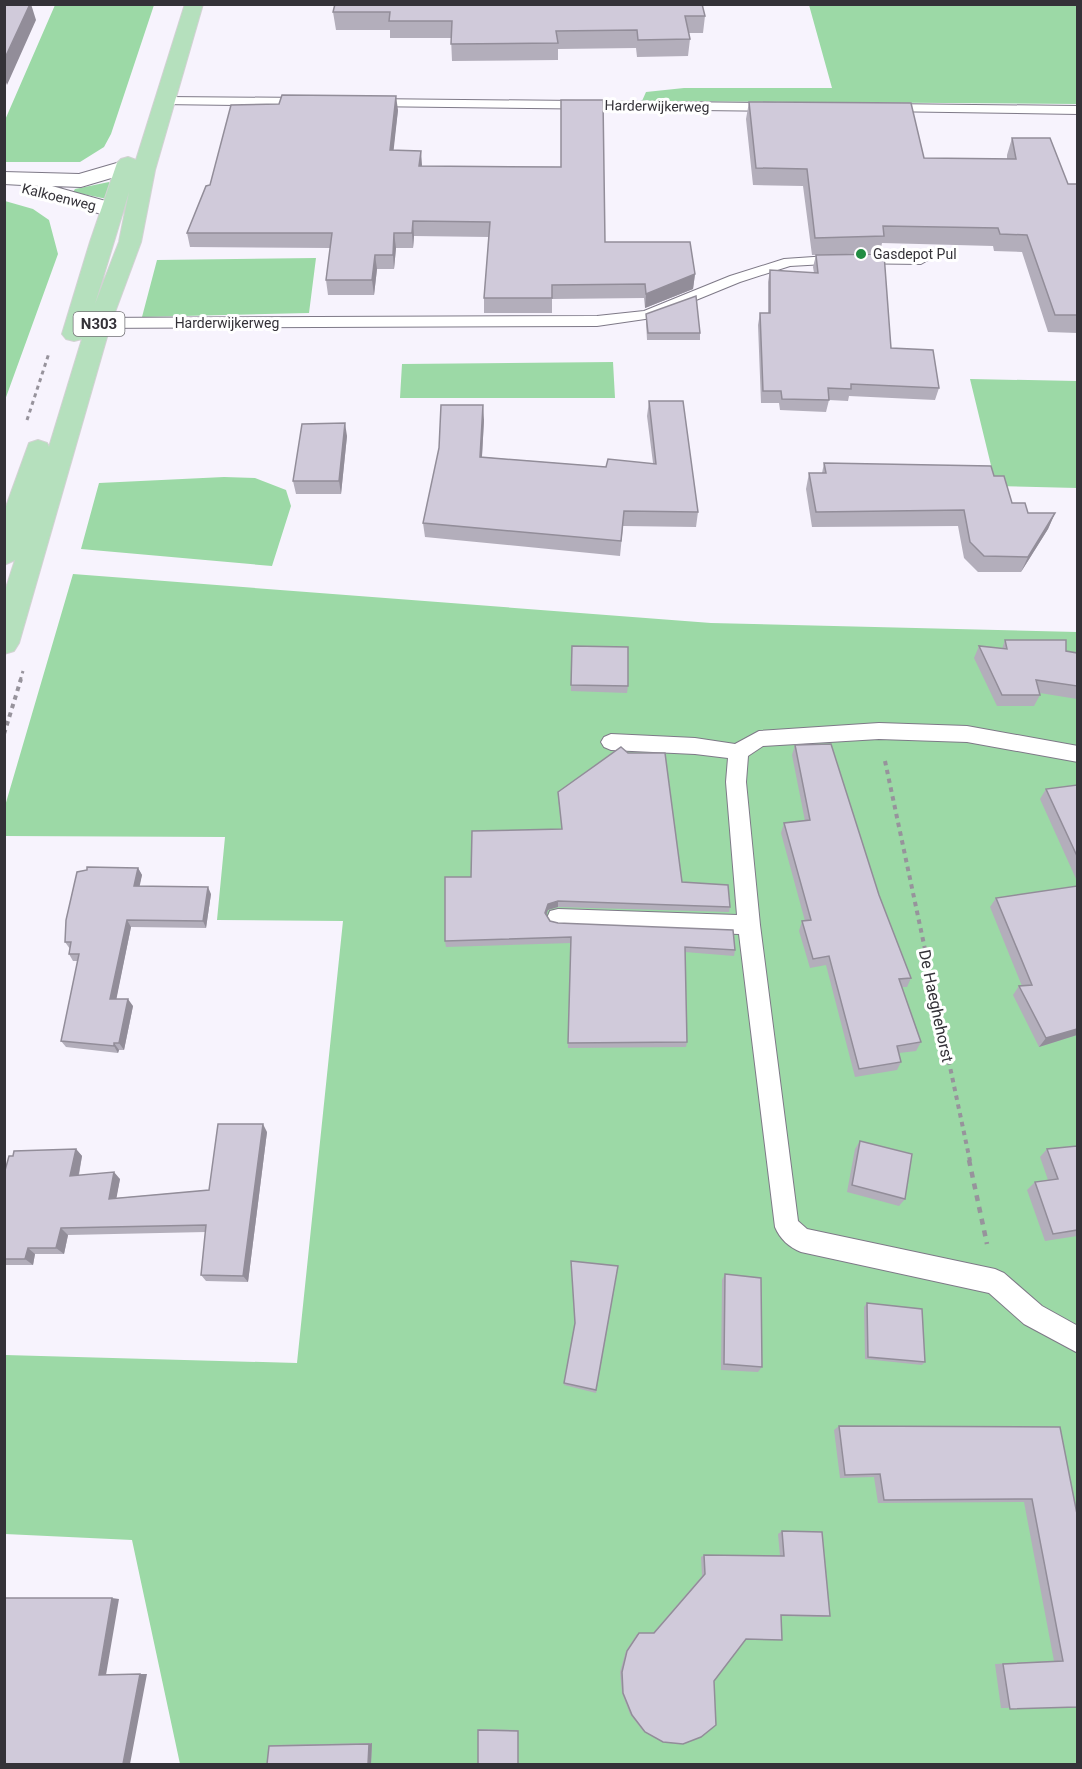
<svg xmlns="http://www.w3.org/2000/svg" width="1082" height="1769" font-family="Roboto,sans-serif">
<rect width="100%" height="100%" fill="#f7f3fd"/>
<path fill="#9cd9a6" d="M55 5H154L111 134 104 147 80 162H5V120Z
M809 5H1077V104L642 101 646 92 684 88H832Z
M109 182 111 184 107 199 73 192 75 189Z
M5 201 33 209 49 220 58 254 5 400Z
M316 258 309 313 142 317 157 260Z
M613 362 615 398H400L402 364Z
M970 379 1077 381V488L996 486Z
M224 477 255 478 286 490 291 506 272 566 81 549 99 483Z
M73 574 711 623 1077 632V1764H180L132 1540 5 1534V1355L297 1363 343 921 217 920 225 837 5 836V806Z"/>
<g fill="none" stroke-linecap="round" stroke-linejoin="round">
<defs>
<path id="lane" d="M165 97 308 98 314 102 308 106 160 104 159 101Z
M369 99 776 103 782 107 776 111 364 106 363 103 364 100Z
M885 104 1078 106V114L880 111 879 108Z
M843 255 921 256 928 260 921 264 843 263 790 266 740 282 652 318 597 326 84 328 76 323 84 318 597 316 644 311 730 276 784 259Z
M879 723 967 726 1078 746V762L967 742 879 739 763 746 748 756 746 782 760 925 798 1221 807 1229 995 1269 1004 1273 1042 1306 1078 1326V1353L1024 1324 989 1293 801 1252C789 1247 780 1239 775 1227L739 934 558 927 550 925 547 918 550 911 558 909 737 915 726 782 728 758 695 754 611 750 604 747 601 742 604 737 611 734 695 738 735 744 759 731Z"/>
<path id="street" d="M127 160 135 161 138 166 135 171 81 187 52 186 120 205 123 210 120 215 112 217 37 196 34 191 40 186 4 184V172L79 174Z"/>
<path id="primary" d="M185 4H203L155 170 141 242 111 323 19 643 14 651 4 654V594L15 560 4 565V512L29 443 38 440 47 443 49 447 82 339 74 341 66 339 62 334 90 242 117 163 121 159 128 157 136 160ZM129 192 119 242 95 304Z"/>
</defs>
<use href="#lane" stroke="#7e7987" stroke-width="2"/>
<use href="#street" stroke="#7e7987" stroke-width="2"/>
<use href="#primary" stroke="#d2d2d3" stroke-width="2"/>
<path stroke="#97939c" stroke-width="3" stroke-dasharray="4 4" stroke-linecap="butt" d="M27 420 49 353
M20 681 23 671"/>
<path stroke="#97939c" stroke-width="4" stroke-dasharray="4.5 4.5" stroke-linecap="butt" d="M4 734 21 679
M885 761 970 1161"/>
<path stroke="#97939c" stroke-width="4.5" stroke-dasharray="6 6" stroke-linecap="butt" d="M969 1160 987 1244"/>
<use href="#lane" fill="#fff" fill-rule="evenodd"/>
<use href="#street" fill="#fff" fill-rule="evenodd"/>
<use href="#primary" fill="#b5e0bd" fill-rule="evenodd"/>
</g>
<path fill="#b3aebb" d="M335 4 705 16 703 33H689L690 39 688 56 637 57 636 48 558 49V60L452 61 451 38H390V30H336L333 12Z
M749 102 924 158 1007 159V155L1012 138 1068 184H1077V333L1048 332 1022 252 994 251 993 246 882 243 880 253 812 255 803 186 753 185 746 119Z
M398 110 393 150 422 166 605 242 695 274 693 289 645 308 644 298 552 299V313H484V298L489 237 414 236 413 248H396L394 269H377L374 295H328L326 280 330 248 190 247 187 233Z
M816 255 891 348 939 388 935 400 849 396 848 401 829 400 826 412 780 410 779 403H761L758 325 760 313H768V282L770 270 814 273 813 267Z
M646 314 700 333V340H647L646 321Z
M649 401 698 512 696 527 623 526 620 556 425 537 423 523 484 420 482 457 606 467 653 463 647 416Z
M347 436 341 494H296L293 481Z
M824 463 994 476 1012 503 1028 513H1055L1048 529 1021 572H978L964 558 958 526 812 527 806 489 809 473H822Z
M1005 640 1077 653V699L1040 693V695L1034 706H997L974 658 979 646 1002 649Z
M572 646 628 686 627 693 571 691Z
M795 745 879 895 911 978 907 987H902L921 1042 916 1051 899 1053 901 1062 897 1070 855 1077 826 965 810 968 799 931 802 921H805L781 833 784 823 805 821 792 755Z
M1077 785V881L1040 799 1046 789Z
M558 792 682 882 730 907 729 912 558 907 548 910 546 915 550 921 558 923 735 950 734 956 685 952 687 1042 686 1047 568 1048 571 943 446 947 445 941 471 877 562 829 558 798Z
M138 868 142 875 139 886 211 894 206 928 131 927 116 999 133 1006 124 1050H119L118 1053 66 1047 61 1041 78 961H73L69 954 70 949 65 942Z
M996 898 1077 1035 1039 1047 1013 995 1019 986H1022L990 907Z
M267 1132 248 1282 206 1281 201 1275 206 1232 68 1235 64 1254H35L33 1265H4V1174L13 1156 76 1149 82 1156 79 1175 120 1179 116 1198 209 1190Z
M860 1141 905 1199 899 1206 847 1192 855 1149Z
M1077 1146V1236L1045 1241 1027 1190 1035 1182 1048 1180 1040 1157 1047 1149Z
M571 1261 618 1266 596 1393 564 1385 575 1325Z
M725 1274 762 1367 758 1372 721 1370 722 1280Z
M867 1303 925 1362 922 1365 865 1359 864 1307Z
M839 1426 1060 1427 1077 1707 1001 1708 995 1664 1054 1661 1024 1502 878 1503 874 1477 840 1478 834 1430Z
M782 1531 830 1616 825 1617 781 1616 782 1640 746 1639 663 1742 643 1731 630 1714 622 1693 620 1672 626 1651 637 1634 653 1633 702 1576 701 1557 704 1555 780 1556 778 1534Z
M479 1729 518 1730V1764L478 1730Z
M372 1743 371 1764 269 1746 274 1745Z"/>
<path fill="#928d99" d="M30 4H31L36 20 7 85 4 77V60Z
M396 96 398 110 392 165 390 150Z
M421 151 422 165 420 180 419 166Z
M413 221 414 236 413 248 412 233Z
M394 233 396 248 394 269 393 255Z
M375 255 377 269 374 295 372 280Z
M695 274 693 289 645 308 646 294Z
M483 405 484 420 481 472 480 457Z
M345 423 347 436 341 494 339 481Z
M1055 513 1048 529 1021 572 1028 557Z
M138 868 142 875 138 894 134 886Z
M208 887 211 894 206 928 203 921Z
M558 901V907L548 910 545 919V913L548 904Z
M127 920 131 927 115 1006 110 999Z
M128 999 133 1006 124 1050 119 1043Z
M1077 1029V1035L1039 1047 1046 1038Z
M114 1043 119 1050 118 1053 114 1046Z
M263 1124 267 1132 248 1282 243 1276Z
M76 1149 82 1156 77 1183 70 1176Z
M114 1172 120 1179 115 1206 109 1199Z
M61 1228 68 1235 64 1254 56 1248Z
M28 1248 35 1254 33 1265 25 1259Z
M112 1598 119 1599 106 1675H99Z
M140 1674H147L130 1764H123Z
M372 1743 371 1764H368L369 1744Z"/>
<path fill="#d0cada" stroke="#928d99" stroke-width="1.5" d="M4 4H30L4 60Z
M335 4H702L705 16H685L690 39 638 40 637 30 556 31 558 43 451 44 452 21H389L390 12H333Z
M282 95 396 96 390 150 421 151 419 166 561 167V100H603L605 242H690L695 274 646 294 645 284 552 285V298H484L490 222 413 221 412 233H394L393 255H375L372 280H326L332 233H187L206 186 210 185 231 105 279 104Z
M749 102 911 103 924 158 1016 159 1012 138H1050L1068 184H1077V315H1055L1027 235 1000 234 998 228 883 226 884 236 815 238 807 169 756 168Z
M884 254 891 348 933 350 939 388 851 384V389L828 388 829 400 782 399 781 391H763L760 313H770V270L818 273 816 255Z
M696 296 700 333H648L646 314Z
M649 401H683L698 512 624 511 621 541 423 523 439 448 441 405H483L480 457 606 467 608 459 656 464Z
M345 423 339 481H293L302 424Z
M824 463 991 466 994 476H1004L1012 503H1025L1028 513H1055L1028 557 984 556 970 542 964 510 816 512 809 473H826Z
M1005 640H1066V651L1077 653V686L1036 680 1040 695H1002L979 646 1007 649Z
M572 646 628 647V686L571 685Z
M831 744 879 895 911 978 899 979 921 1042 897 1046 901 1062 859 1069 829 956 813 959 802 921 811 920 784 823 810 820 795 745Z
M621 747 628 753H665L682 882 728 885 730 907 558 901 548 904 545 913 550 921 558 923 733 930 735 950 685 947 687 1042 568 1043 571 937 445 941V877H471L472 831 562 829 558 792Z
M1077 785V856L1046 789Z
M87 867 138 868 134 886 208 887 203 921 127 920 110 999H128L119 1043H114V1046L61 1041 79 954H69L71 942H65L66 920 77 872 87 870Z
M1077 886V1029L1046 1038 1019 986 1032 985 996 898Z
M218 1124H263L243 1276 201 1275 206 1225 61 1228 56 1248H28L25 1259H4V1174L9 1156H13L14 1151 76 1149 70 1176 114 1172 109 1199 209 1190Z
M860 1141 912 1154 905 1199 852 1185Z
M1077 1146V1230L1053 1234 1035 1182 1058 1179 1047 1149Z
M571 1261 618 1266 596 1390 564 1383 575 1323Z
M725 1274 761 1278 762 1367 724 1364Z
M867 1303 922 1309 925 1362 868 1357Z
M839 1426 1060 1427 1077 1514V1707L1010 1709 1003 1664 1063 1661 1032 1499 884 1500 880 1474 845 1475Z
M782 1531 822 1532 830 1616 781 1615 782 1640 746 1639 714 1681 716 1725 701 1737 683 1744 663 1742 645 1732 632 1715 623 1693 622 1672 627 1651 639 1633H654L705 1574 704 1555 784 1556Z
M4 1598H112L99 1675 140 1674 123 1764H4Z
M478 1730 518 1731V1764H478Z
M369 1744 368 1764H267L269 1746Z"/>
<circle fill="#228c43" stroke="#fff" stroke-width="2" cx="861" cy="254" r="6"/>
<g text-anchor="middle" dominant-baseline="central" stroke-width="6" stroke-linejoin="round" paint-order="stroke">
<g font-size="14" fill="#343238" stroke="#fff">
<text transform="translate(657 106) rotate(1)">Harderwijkerweg</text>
<text transform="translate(59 197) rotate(14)">Kalkoenweg</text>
<text x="227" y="323">Harderwijkerweg</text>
</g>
<g font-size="14" fill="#343238" stroke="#fff" text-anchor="start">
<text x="873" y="254">Gasdepot Pul</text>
</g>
<rect fill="#fff" stroke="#717074" stroke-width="1.5" x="73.5" y="312" width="51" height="24" rx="4.5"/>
<g font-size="15" font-weight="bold" fill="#343238">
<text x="99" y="324">N303</text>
</g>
<g font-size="16" fill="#343238" stroke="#fff">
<text transform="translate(936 1006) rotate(78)">De Haeghehorst</text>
</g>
</g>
<rect width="1082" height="1769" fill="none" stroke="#343238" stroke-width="12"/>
</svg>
